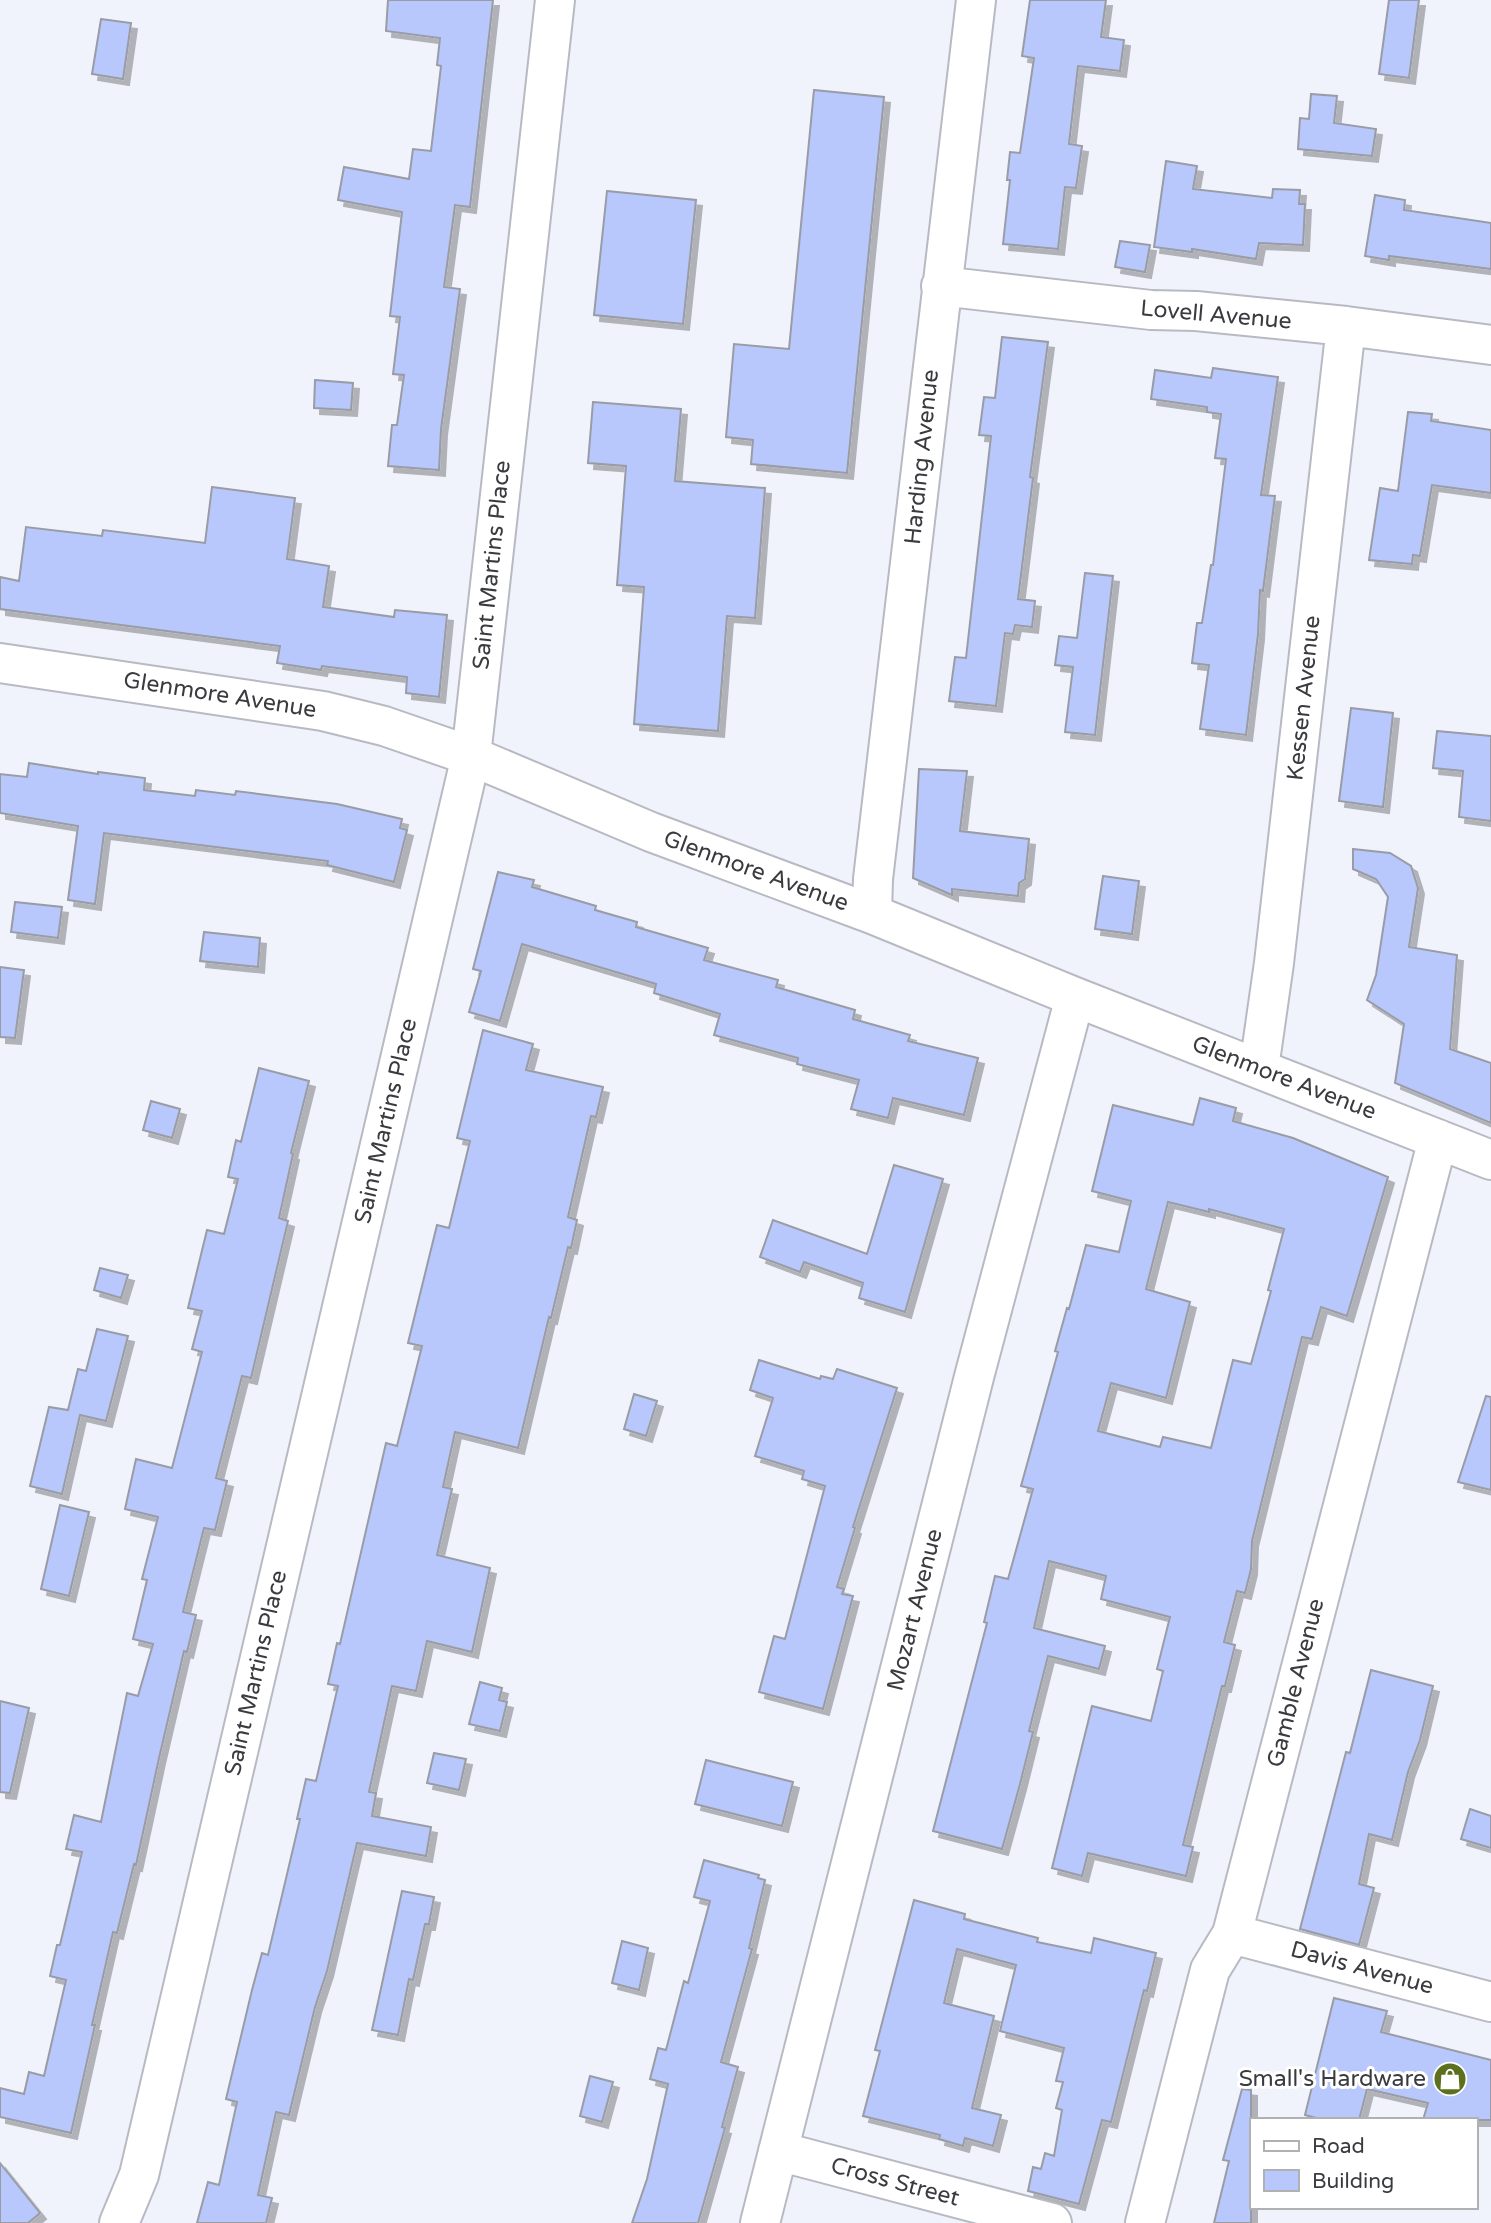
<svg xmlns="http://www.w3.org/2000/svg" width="1491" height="2223" font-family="'Varela Round',sans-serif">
<defs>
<filter id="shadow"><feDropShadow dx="6" dy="6" stdDeviation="0" flood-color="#0004"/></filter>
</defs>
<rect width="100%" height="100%" fill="#f0f3fb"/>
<path fill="#b8c8fd" stroke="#999ca4" stroke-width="2" fill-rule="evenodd" filter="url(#shadow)" d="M388 0H493L470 207 455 205 444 287 460 289 441 429 439 470 388 466 392 425H397L404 375 393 374 400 317 390 316 402 212 338 200 344 167 409 179 413 149 431 151 441 66 437 65 440 38 386 31Z
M1030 0H1106L1101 37 1124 40 1120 71 1078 66 1069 144 1082 146 1076 188 1065 187 1058 249 1003 244 1010 180H1007L1010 152 1020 153 1034 58 1022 56Z
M1389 0H1419L1409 78 1379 74Z
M101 19 131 23 123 79 92 74Z
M814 90 884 97 847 473 751 464 753 440 726 437 734 344 789 349Z
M1311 94 1337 96 1334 123 1376 129 1372 156 1298 149 1300 118 1309 119Z
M1166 161 1197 166 1193 189 1272 198 1273 189 1300 190 1299 204H1305L1303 245 1259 243 1256 259 1192 249V252L1154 247Z
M607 191 696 200 683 324 594 315Z
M1375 195 1405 200 1404 210 1491 223V269L1389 256V260L1365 256Z
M1120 241 1150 245 1145 272 1115 267Z
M1002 337 1048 342 1030 477 1033 478 1018 599 1035 601 1032 627 1015 625 1013 634 1005 633 996 706 949 701 955 657 966 658 991 436 979 435 984 397 995 398Z
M1213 368 1278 377 1261 495 1275 496 1263 591 1260 590 1258 634 1246 735 1200 729 1209 665 1192 663 1197 623H1202L1211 565H1213L1226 459 1215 458 1221 414 1207 412V407L1151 399 1155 370 1211 378Z
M315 380 353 383 351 410 314 408Z
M593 402 681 409 675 481 765 488 755 618 727 616 718 731 634 724 644 587 617 585 626 466 588 463Z
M1408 412 1432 414 1431 421 1491 430V493L1432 485 1420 556 1413 555 1412 564 1369 560 1380 488 1398 491Z
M212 487 295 498 287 559 329 566 323 607 394 617 395 610 447 615 439 697 406 693 407 677 322 666 321 670 277 663 280 646 0 609V577L19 581 26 527 102 536 103 530 205 543Z
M1085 573 1113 576 1095 735 1065 732 1073 667 1055 665 1059 636 1077 638Z
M1351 708 1393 713 1383 807 1339 801Z
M1437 731 1491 736V821L1459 817 1463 771 1433 768Z
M29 763 98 774V772L145 778 144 790 195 796 196 790 235 795 236 791 337 804 402 819 400 828 407 830 394 882 327 865 328 861 104 833 95 904 68 900 78 826 0 813V774L27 777Z
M919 769 967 771 960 831 1029 839 1025 879 1019 883 1018 896 952 889V895L913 878Z
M1353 849 1390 853 1411 866 1418 888 1409 947 1457 955 1450 1049 1491 1063V1123L1395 1083 1404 1024 1367 1000 1376 975 1388 897 1376 879 1353 869Z
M498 872 534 880 532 887 596 906 595 910 637 922 636 927 708 948 704 960 778 980 776 987 855 1010 853 1019 910 1035 908 1041 978 1058 964 1115 893 1098 888 1118 851 1109 859 1080 797 1064 798 1058 714 1035 720 1014 654 993 656 984 522 944 500 1021 469 1012 481 971 473 969Z
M1103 876 1139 881 1132 934 1095 929Z
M15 902 62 907 58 938 11 932Z
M204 932 260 938 258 967 200 961Z
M0 967 24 970 15 1038 0 1037Z
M483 1030 533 1044 526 1070 603 1087 596 1117 591 1116 568 1217 577 1220 571 1248 568 1247 551 1318 549 1317 518 1448 455 1432 443 1487 452 1489 437 1555 490 1568 472 1652 427 1641 416 1691 392 1686 369 1792 376 1793 372 1816 431 1827 426 1856 357 1843 327 1971 315 2007 289 2115 276 2112 258 2195 272 2198 266 2223H197L208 2182 219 2185 237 2102 226 2099 252 1990 262 1953 268 1955 300 1819H297L306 1779 316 1781 338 1686 328 1684 337 1643 340 1644 386 1443 397 1446 422 1346 408 1343 437 1225 449 1228 470 1141 457 1138Z
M259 1068 309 1081 291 1153 293 1154 279 1218 288 1221 251 1378 242 1376 216 1478 227 1481 215 1530 204 1528 183 1612 196 1615 187 1652 184 1651 159 1758 136 1865 134 1864 117 1933 113 1932 92 2025H95L71 2133 0 2117V2088L24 2094 29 2072 44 2076 66 1980 50 1976 57 1945H60L82 1852 66 1849 74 1815 101 1822 127 1693 138 1696 153 1644 133 1639 147 1580 142 1579 158 1517 125 1509 136 1459 172 1468 202 1352 192 1349 202 1311 188 1308 207 1230 224 1234 238 1179 228 1177 236 1140 241 1142Z
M1200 1098 1236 1108 1233 1121 1293 1138 1388 1177 1347 1316 1321 1307 1312 1339 1302 1337 1252 1541 1251 1569 1245 1593 1237 1591 1224 1642 1235 1645 1225 1686H1222L1183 1845 1193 1847 1186 1876 1088 1853 1082 1876 1052 1868 1092 1706 1151 1721 1163 1671 1157 1669 1170 1617 1101 1599 1106 1576 1049 1561 1034 1628 1105 1646 1099 1669 1048 1656 1029 1731 1033 1732 1020 1784 1002 1849 933 1831 987 1623 984 1622 995 1576 1008 1579 1033 1489 1021 1486 1058 1352 1055 1351 1067 1308 1069 1309 1086 1245 1119 1252 1131 1201 1092 1191 1113 1105 1193 1125ZM1168 1202 1209 1212V1209L1284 1229 1268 1290 1271 1291 1251 1364 1233 1360 1211 1448 1163 1437 1160 1447 1098 1431 1111 1383 1166 1398 1190 1302 1146 1289Z
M151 1101 180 1109 172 1138 143 1130Z
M894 1165 943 1179 905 1312 859 1298 863 1283 804 1262 800 1272 760 1257 773 1220 867 1254Z
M100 1268 128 1275 121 1298 94 1290Z
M97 1329 128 1336 106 1421 80 1415 62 1494 30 1486 49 1407 68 1410 78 1369 86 1371Z
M759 1360 820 1379 821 1376 833 1379 837 1369 897 1388 853 1527 855 1528 837 1587 844 1589 842 1594 853 1596 823 1709 759 1692 774 1636 785 1639 825 1486 802 1479 804 1471 755 1456 773 1398 750 1390Z
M634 1394 657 1401 646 1436 624 1429Z
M1486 1396 1491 1397V1490L1458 1482Z
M60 1505 89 1512 69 1596 41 1589Z
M1371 1670 1433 1686 1420 1740 1408 1772 1392 1840 1369 1834 1359 1884 1374 1888 1359 1945 1300 1929 1346 1752 1350 1753Z
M480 1682 502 1688 499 1700 507 1702 500 1731 469 1724Z
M0 1701 29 1708 10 1793 0 1792Z
M434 1753 466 1759 459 1790 427 1783Z
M706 1760 793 1782 782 1826 695 1804Z
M1470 1809 1491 1816V1848L1461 1839Z
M704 1860 759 1875 758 1878 765 1880 749 1948 752 1949 721 2062 738 2067 722 2127 725 2128 698 2223H632L647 2179 668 2084 650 2079 658 2048 666 2050 684 1981 688 1983 710 1901 694 1897Z
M402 1891 434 1897 429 1924H425L413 1980 409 1979 398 2035 372 2030Z
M914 1900 965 1914 964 1919 1038 1938 1037 1942 1091 1953 1094 1938 1156 1953 1147 1991 1144 1990 1111 2122 1102 2120 1079 2204 1028 2191 1033 2167 1041 2169 1045 2153 1054 2156 1062 2110 1056 2108 1063 2082 1056 2081 1064 2048 1000 2031 1016 1965 957 1949 944 2003 994 2016 972 2108 1001 2115 993 2146 965 2138 963 2146 939 2139 940 2135 863 2116 880 2051 875 2050Z
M622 1941 648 1948 639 1990 612 1983Z
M1334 1998 1387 2011 1381 2032 1491 2060V2120H1423L1428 2103 1367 2089 1359 2120H1324L1305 2115Z
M590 2076 613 2082 602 2122 580 2116Z
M1242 2089 1251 2090V2223H1214L1229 2161 1223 2160Z
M0 2163 40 2213 28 2223H0Z"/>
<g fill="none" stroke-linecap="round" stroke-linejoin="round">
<defs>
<path id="minor" d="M941 286 1151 310 1196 311 1346 326 1491 345
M0 663 323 711 384 726 471 756 651 832 872 914 1075 997 1491 1160
M872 914 873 879 976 0
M1259 1068 1274 963 1346 326
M1232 1934 1491 2002
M778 2151 1052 2223
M119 2223 139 2175 471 756 555 0
M760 2223 974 1377 1075 997
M1145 2223 1210 1970 1232 1934 1438 1139"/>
</defs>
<use href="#minor" stroke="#b7bac2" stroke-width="42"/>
<use href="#minor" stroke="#fff" stroke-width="38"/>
</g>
<defs>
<symbol id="shop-disc" viewBox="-11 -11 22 22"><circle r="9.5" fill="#5d701d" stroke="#fff"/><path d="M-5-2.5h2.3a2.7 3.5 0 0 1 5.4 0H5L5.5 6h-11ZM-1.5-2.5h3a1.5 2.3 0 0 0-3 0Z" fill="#fff"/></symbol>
</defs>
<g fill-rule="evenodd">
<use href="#shop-disc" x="1431" y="2060" width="38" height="38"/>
</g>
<g text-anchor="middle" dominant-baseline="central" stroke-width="6" stroke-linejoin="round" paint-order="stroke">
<g font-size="23" fill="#3a3b3f" stroke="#fff">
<text transform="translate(1216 315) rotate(5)">Lovell Avenue</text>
<text transform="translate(922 457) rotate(-84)">Harding Avenue</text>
<text transform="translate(492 565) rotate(-84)">Saint Martins Place</text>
<text transform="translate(220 695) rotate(9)">Glenmore Avenue</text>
<text transform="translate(1304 698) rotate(-84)">Kessen Avenue</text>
<text transform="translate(756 871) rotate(20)">Glenmore Avenue</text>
<text transform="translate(1284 1078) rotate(21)">Glenmore Avenue</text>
<text transform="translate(386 1121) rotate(-77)">Saint Martins Place</text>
<text transform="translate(915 1610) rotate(-76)">Mozart Avenue</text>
<text transform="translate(256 1673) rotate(-77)">Saint Martins Place</text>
<text transform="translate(1296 1683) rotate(-76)">Gamble Avenue</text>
<text transform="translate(1362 1968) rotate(15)">Davis Avenue</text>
<text transform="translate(895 2182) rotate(15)">Cross Street</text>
</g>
<g font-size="23" fill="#3a3b3f" stroke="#fff" text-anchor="end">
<text x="1426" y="2079">Small's Hardware</text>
</g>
</g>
<rect x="1250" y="2118" width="228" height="91" fill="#ffffff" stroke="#b0b1b2" stroke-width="2"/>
<rect x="1264" y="2141" width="35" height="10" fill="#ffffff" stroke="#b0b1b2" stroke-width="2"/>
<text x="1312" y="2153" font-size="21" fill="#3a3b3f">Road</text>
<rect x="1264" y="2170" width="35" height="21" fill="#b8c8fd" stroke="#b0b1b2" stroke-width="2"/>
<text x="1312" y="2188" font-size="21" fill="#3a3b3f">Building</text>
</svg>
